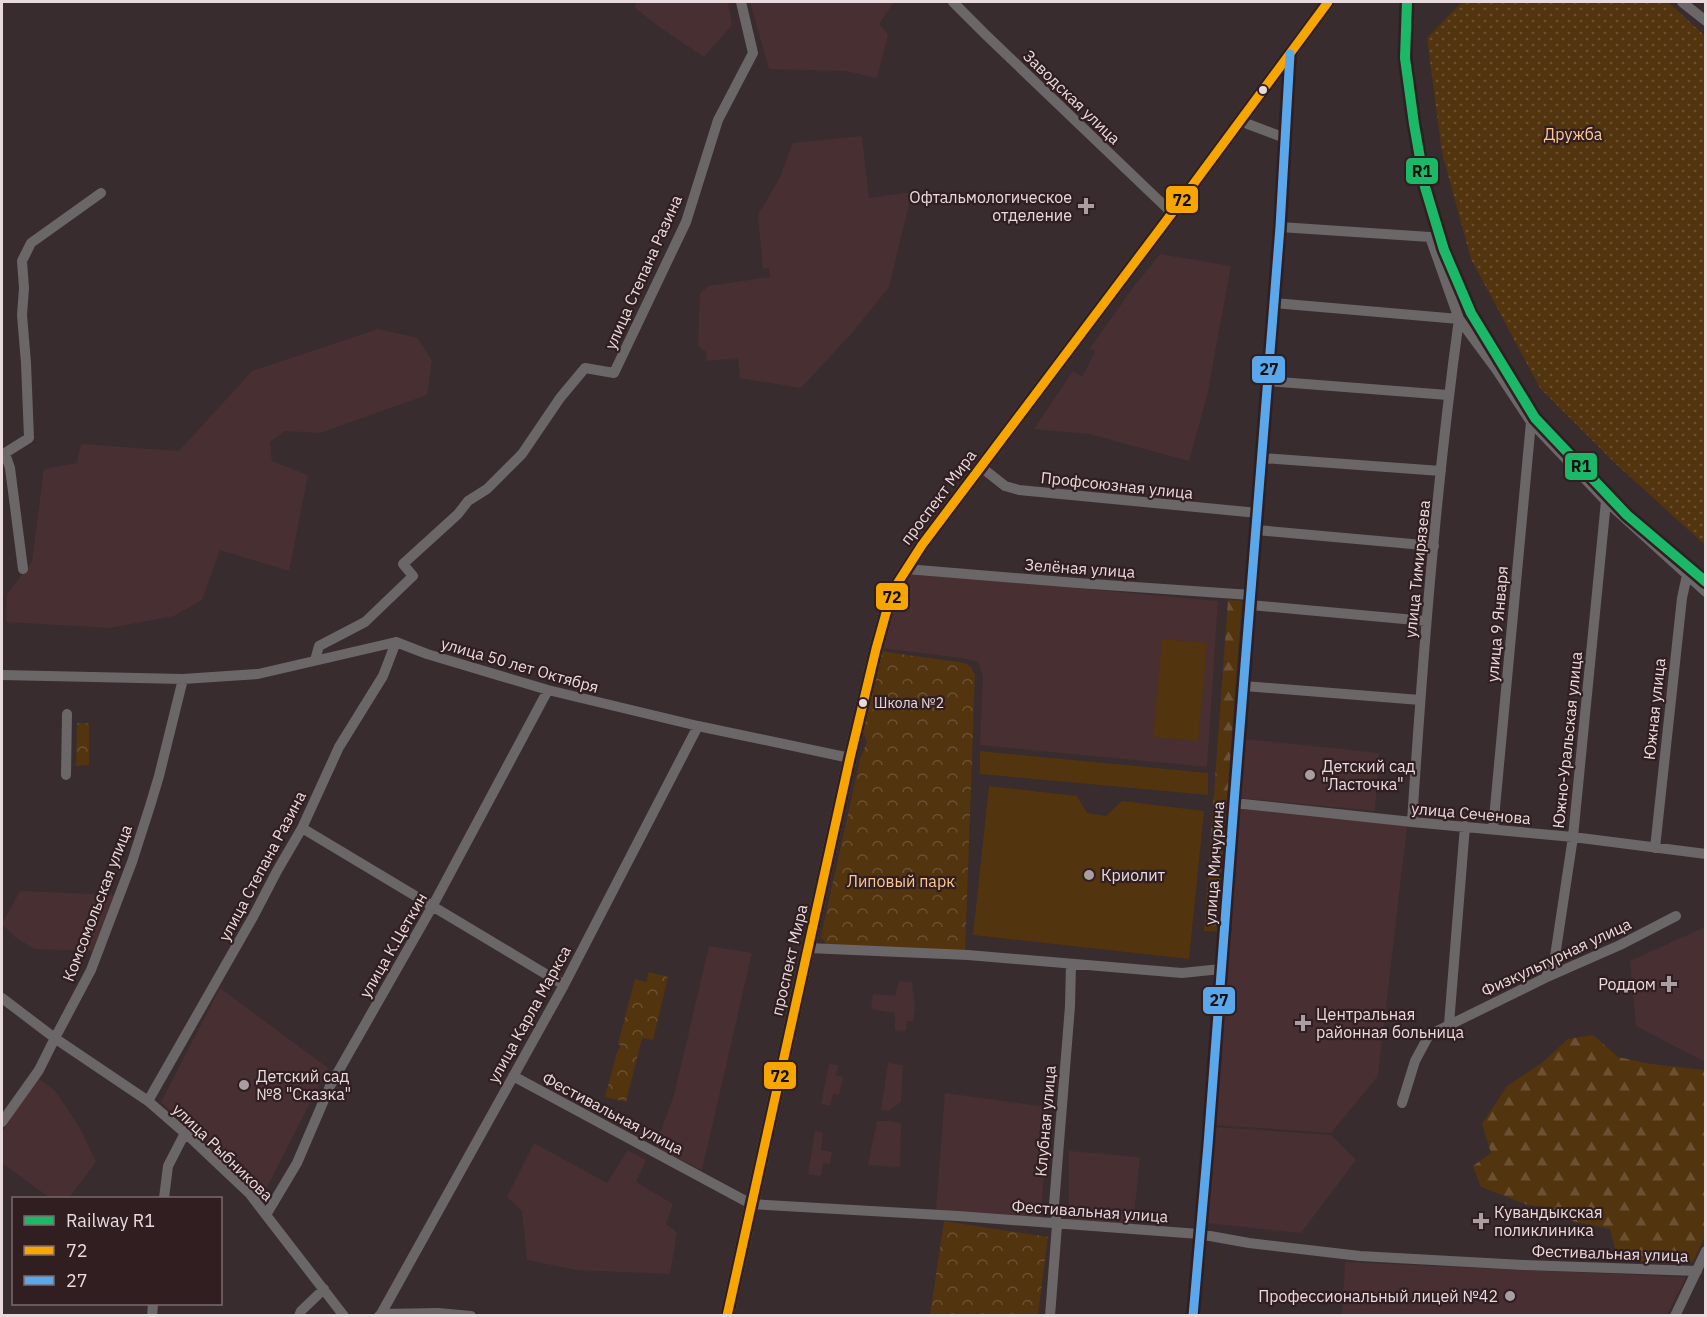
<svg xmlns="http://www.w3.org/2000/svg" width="1707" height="1317" font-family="'IBM Plex Sans',sans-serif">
<defs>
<pattern id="forest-firs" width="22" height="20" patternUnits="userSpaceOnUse" patternTransform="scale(1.5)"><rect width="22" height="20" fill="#52340f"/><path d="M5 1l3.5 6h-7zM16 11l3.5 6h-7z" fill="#6b5132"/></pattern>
<pattern id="park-crowns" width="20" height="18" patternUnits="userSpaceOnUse" patternTransform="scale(1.5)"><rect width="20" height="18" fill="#52340f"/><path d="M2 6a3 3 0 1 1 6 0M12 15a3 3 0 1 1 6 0" fill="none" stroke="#6b5132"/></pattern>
<pattern id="garden-dots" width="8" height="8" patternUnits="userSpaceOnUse" patternTransform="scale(1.5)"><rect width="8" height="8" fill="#52340f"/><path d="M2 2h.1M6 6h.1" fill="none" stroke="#6b5132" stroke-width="1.8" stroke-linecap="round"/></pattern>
</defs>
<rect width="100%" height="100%" fill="#382c2e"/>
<path fill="#482f31" d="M636 2H728L732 25 704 57 662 29 635 8Z
M750 2H894L879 24 888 34 877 78 846 71 769 69Z
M862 136 869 198 912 192 889 287 852 333 801 388 740 378 738 358 707 361 706 352 698 346 700 294 708 286 770 277 769 268 763 269 758 215 780 177 793 143Z
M1160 254 1231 266 1207 396 1189 461 1089 434 1034 429 1073 371 1082 377 1095 352 1090 348 1135 285Z
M378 329 418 338 432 361 427 395 320 433 285 431 270 442 272 461 308 475 289 571 220 550 202 600 174 616 110 628 6 622 7 594 32 562 44 469 77 463 81 444 179 451 252 371Z
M908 573 1218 601 1207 767 980 745 983 676 978 662 962 658 880 648 891 609Z
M1245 739 1379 753 1375 811 1240 798Z
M1238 807 1407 826 1378 1076 1331 1133 1214 1125Z
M20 891 114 895 93 951 34 949 15 937 2 924Z
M1705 927V1062L1636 1026 1630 961Z
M709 946 752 953 702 1170 655 1147 674 1095Z
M899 981 912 982 915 1008 913 1021H907L906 1031 895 1030V1013L871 1009 873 994 895 996Z
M220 988 328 1068 262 1197 161 1102Z
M888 1063 903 1065 901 1102 889 1111 881 1110Z
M829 1064 838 1065 836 1075 843 1077 839 1095 833 1094 830 1106 821 1104Z
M38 1078 55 1091 67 1108 81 1130 96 1162 69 1198H50L2 1163V1133L32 1084Z
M945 1093 1048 1107 1041 1219 936 1210Z
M877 1121H890L901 1123 900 1167 868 1165Z
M1215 1127 1331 1135 1356 1160 1301 1233 1206 1223Z
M815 1131 823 1133 821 1150 832 1152 830 1164 823 1163 821 1176 808 1174Z
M534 1143 607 1183 628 1150 646 1160 636 1182 673 1204 666 1224 677 1232 670 1274 576 1270 527 1260 522 1211 507 1197Z
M1069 1151 1140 1157 1133 1224 1069 1220Z
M1345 1262 1523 1270 1686 1277 1667 1315H1342Z"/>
<path fill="#52340f" d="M1162 639 1207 643 1198 741 1153 737Z
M980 751 1208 773V795L980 774Z
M989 786 1077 796 1087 813 1106 816 1122 801 1204 811 1189 959 973 935Z"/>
<path fill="url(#forest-firs)" d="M1228 600 1242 601 1217 931H1204Z
M1593 1035 1618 1057 1651 1064 1705 1070V1236L1693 1262 1618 1261 1610 1229 1572 1221 1545 1207 1528 1205 1481 1187 1473 1166 1491 1153 1482 1124 1507 1086 1542 1063 1568 1039Z"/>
<path fill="url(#park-crowns)" d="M879 651 965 663 971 667 975 675 965 952 827 946 821 936 860 759 867 742 861 727Z
M77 723H89V765L76 766Z
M649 972 668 977 653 1040 642 1038 626 1102 605 1097 617 1052 621 1046 618 1044 635 979 646 982Z
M944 1221 1048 1237 1038 1315H930Z"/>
<path fill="url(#garden-dots)" d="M1462 2H1668L1705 36V545L1616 464 1540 388 1471 259 1442 152 1427 38Z"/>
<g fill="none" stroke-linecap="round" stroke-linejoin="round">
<path stroke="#6b6668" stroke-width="10" d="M953 2 986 35 1172 213
M1682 2 1706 21
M1240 121 1285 138
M1280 227 1430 237 1459 319 1496 369 1531 422 1606 501 1706 592
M1274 303 1459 319
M1268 381 1448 395
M2 455 29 438 26 363 22 315 24 288 22 261 31 243 101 193
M2 458 7 459 10 468 23 569
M1262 458 1441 471
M981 467 1005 486 1019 490 1258 513
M1257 530 1434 546
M906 569 1077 583 1251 595
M1250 605 1426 621
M315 660 319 646 365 622 413 576 403 564 458 514 468 501 487 489 522 454 560 398 585 368 614 373 686 222 718 120 753 53 741 2
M2 675 183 679 258 674 396 642 427 654 548 690 698 726 850 758
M1244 686 1420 700
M66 775 67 714
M1234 803 1412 822 1573 837 1706 854
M1412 822C1423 654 1436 486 1459 319
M302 828 564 985
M1493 829 1531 422
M1655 848 1682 598 1687 575
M808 948 968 955 1182 973 1221 969
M1545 978 1554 963 1573 837 1606 501
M2 998 56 1039 148 1101 194 1141 249 1193 344 1316
M1449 1024 1465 826
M513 1076 751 1204 958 1216 1199 1234 1249 1243 1360 1256 1523 1265 1697 1271
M148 1101 253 917 277 871 302 828 339 747 383 676 396 642
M1402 1103 1415 1061 1429 1035 1545 978 1620 945 1676 916
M2 1122 39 1070 55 1038 91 970 132 862 150 806 159 776 183 679
M164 1198 168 1166 185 1133
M266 1215 297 1163 330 1086 432 907 548 690
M381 1314 564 985 698 726
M152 1316 153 1304
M299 1316 301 1311 324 1289
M379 1316 381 1314 438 1313 471 1316
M1050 1316 1057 1225 1054 1205 1070 1006 1071 964
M1193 1316 1208 1145 1234 803 1280 227 1290 54
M1675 1316 1706 1251"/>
<path stroke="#6e6669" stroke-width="14" d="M727 1316 850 758 876 649 888 606 897 584 922 545 1172 213 1328 2"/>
<defs>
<path id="bus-1" d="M727 1316 850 758 876 649 888 606 897 584 922 545 1172 213 1328 2"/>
<path id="bus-2" d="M1193 1316 1208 1145 1234 803 1280 227 1290 54"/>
</defs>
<use href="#bus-1" stroke="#311e21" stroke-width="14"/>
<use href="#bus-2" stroke="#311e21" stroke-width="14"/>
<use href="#bus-1" stroke="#f7a600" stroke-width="9"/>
<use href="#bus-2" stroke="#5aa8eb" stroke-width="9"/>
<defs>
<path id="rail-1" d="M1407 2 1405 58 1414 124 1425 187 1444 250 1471 313 1535 418 1627 515 1706 582"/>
</defs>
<use href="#rail-1" stroke="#311e21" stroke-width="15"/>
<use href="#rail-1" stroke="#1ab867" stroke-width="10"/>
</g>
<g fill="#e9dbdd" stroke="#311e21" stroke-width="2">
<circle cx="1263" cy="90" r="5"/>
<circle cx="863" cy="703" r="5"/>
</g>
<g fill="#ab9ea0" stroke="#311e21" stroke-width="2">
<path d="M1083 197h6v6h6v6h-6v6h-6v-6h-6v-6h6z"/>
<circle cx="1310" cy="775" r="6"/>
<circle cx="1089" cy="875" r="6"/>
<path d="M1666 975h6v6h6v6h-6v6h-6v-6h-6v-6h6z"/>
<path d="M1300 1014h6v6h6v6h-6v6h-6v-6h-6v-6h6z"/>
<circle cx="244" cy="1085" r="6"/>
<path d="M1478 1212h6v6h6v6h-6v6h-6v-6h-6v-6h6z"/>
<circle cx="1510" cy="1296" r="6"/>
</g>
<g text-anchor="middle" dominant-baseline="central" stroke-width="4.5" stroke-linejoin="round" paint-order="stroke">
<g font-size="14" fill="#e9dbdd" stroke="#311e21" text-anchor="start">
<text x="874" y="703">Школа №2</text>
</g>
<g font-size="16" fill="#e9dbdd" stroke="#311e21">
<text transform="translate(1072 97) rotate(44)">Заводская улица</text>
<text transform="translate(643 272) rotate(-66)">улица Степана Разина</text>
<text transform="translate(1117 485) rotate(6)">Профсоюзная улица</text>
<text transform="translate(938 497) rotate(-53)">проспект Мира</text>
<text transform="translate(1080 568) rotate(4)">Зелёная улица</text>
<text transform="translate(1417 569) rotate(-84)">улица Тимирязева</text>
<text transform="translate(1497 624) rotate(-85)">улица 9 Января</text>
<text transform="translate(520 665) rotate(16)">улица 50 лет Октября</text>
<text transform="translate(1654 709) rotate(-84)">Южная улица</text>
<text transform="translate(1567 740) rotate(-84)">Южно-Уральская улица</text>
<text transform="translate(1471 813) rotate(5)">улица Сеченова</text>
<text transform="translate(1214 863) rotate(-86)">улица Мичурина</text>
<text transform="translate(262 866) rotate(-62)">улица Степана Разина</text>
<text transform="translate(97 903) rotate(-69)">Комсомольская улица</text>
<text transform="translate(393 945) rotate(-60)">улица К.Цеткин</text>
<text transform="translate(1556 957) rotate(-25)">Физкультурная улица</text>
<text transform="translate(789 960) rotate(-77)">проспект Мира</text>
<text transform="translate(529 1014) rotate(-61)">улица Карла Маркса</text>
<text transform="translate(613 1113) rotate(28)">Фестивальная улица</text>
<text transform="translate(1045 1121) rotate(-85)">Клубная улица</text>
<text transform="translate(223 1152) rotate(44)">улица Рыбникова</text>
<text transform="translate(1090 1211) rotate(4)">Фестивальная улица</text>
<text transform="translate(1610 1253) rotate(2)">Фестивальная улица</text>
</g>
<g font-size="16" fill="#fdc992" stroke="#311e21">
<text x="1573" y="134">Дружба</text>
<text x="901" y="881">Липовый парк</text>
</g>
<g font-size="16" fill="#e9dbdd" stroke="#311e21" text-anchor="start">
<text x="1072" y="197" text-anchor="end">Офтальмологическое<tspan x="1072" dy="18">отделение</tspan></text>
<text x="1322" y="766">Детский сад<tspan x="1322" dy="18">"Ласточка"</tspan></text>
<text x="1101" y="875">Криолит</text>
<text x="1656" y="984" text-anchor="end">Роддом</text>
<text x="1316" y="1014">Центральная<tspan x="1316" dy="18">районная больница</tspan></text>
<text x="256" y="1076">Детский сад<tspan x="256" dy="18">№8 "Сказка"</tspan></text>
<text x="1494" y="1212">Кувандыкская<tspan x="1494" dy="18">поликлиника</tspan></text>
<text x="1498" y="1296" text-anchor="end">Профессиональный лицей №42</text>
</g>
</g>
<g stroke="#311e21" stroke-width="2">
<rect x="1405" y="157" width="34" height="28" rx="6" fill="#1ab867"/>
<rect x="1165" y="185" width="34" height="29" rx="6" fill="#f7a600"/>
<rect x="1251" y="355" width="35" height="29" rx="6" fill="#5aa8eb"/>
<rect x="1564" y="452" width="34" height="29" rx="6" fill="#1ab867"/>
<rect x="875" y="582" width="34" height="29" rx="6" fill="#f7a600"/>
<rect x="1202" y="986" width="34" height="29" rx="6" fill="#5aa8eb"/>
<rect x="763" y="1061" width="34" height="29" rx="6" fill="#f7a600"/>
</g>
<g font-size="16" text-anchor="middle" font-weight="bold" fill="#111">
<text x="1422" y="177">R1</text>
<text x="1182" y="206">72</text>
<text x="1269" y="375">27</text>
<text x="1581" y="472">R1</text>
<text x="892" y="603">72</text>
<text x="1219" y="1006">27</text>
<text x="780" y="1082">72</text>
</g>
<rect width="1707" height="1317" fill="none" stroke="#e9dbdd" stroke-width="6"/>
<rect x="12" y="1197" width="210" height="108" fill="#311e21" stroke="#7b6a6c" stroke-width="1.5"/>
<rect x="24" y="1216" width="30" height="9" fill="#1ab867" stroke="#7b6a6c" stroke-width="1.5"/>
<text x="66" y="1227" font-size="18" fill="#e9dbdd">Railway R1</text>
<rect x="24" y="1246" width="30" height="9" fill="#f7a600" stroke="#7b6a6c" stroke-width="1.5"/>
<text x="66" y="1257" font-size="18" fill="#e9dbdd">72</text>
<rect x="24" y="1276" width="30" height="9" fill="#5aa8eb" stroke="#7b6a6c" stroke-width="1.5"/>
<text x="66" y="1287" font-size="18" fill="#e9dbdd">27</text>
</svg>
